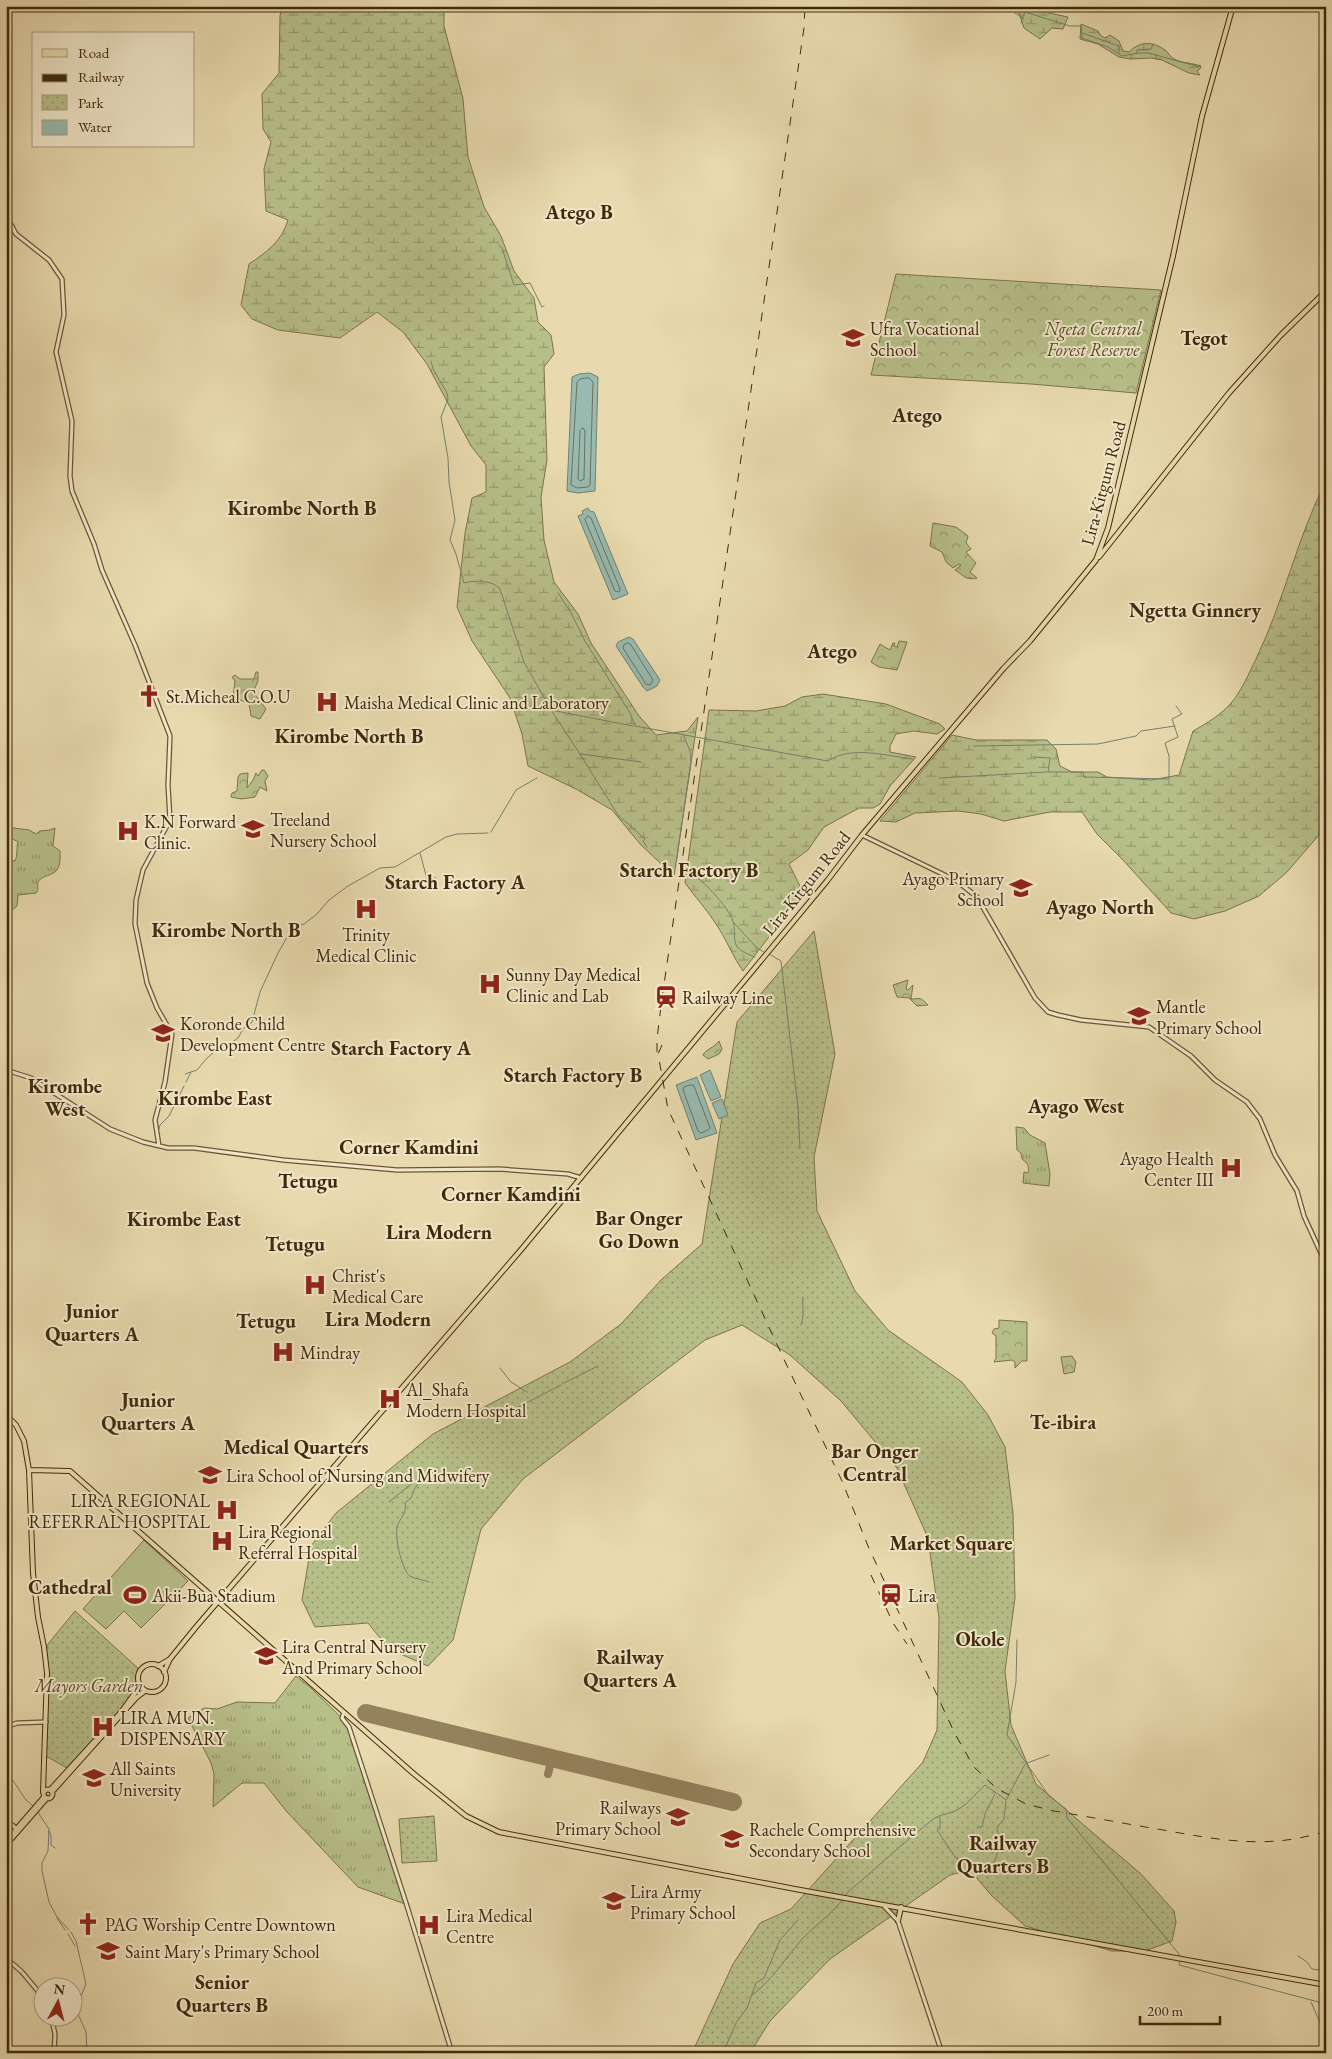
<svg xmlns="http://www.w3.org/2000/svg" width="1332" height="2059" font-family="'EB Garamond',serif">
<defs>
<pattern id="grass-tufts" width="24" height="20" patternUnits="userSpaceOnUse" patternTransform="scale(1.25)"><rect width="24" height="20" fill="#b7bf89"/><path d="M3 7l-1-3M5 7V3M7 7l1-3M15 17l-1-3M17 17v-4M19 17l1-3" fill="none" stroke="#969b6e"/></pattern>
<pattern id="forest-crowns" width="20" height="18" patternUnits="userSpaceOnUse" patternTransform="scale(1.25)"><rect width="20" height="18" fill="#b7bf89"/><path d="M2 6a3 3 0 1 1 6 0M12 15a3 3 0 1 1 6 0" fill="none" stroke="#969b6e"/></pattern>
<pattern id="wetland-marsh" width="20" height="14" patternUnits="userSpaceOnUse" patternTransform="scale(1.25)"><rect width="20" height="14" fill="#b7bf89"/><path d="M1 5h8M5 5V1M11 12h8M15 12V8" fill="none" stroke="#969b6e"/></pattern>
<pattern id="park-dots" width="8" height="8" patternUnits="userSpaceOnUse" patternTransform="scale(1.25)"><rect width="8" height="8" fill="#b7bf89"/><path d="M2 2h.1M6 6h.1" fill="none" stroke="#969b6e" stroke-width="1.8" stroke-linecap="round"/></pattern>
</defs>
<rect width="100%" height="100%" fill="#e8daae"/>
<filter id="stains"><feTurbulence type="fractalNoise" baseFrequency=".004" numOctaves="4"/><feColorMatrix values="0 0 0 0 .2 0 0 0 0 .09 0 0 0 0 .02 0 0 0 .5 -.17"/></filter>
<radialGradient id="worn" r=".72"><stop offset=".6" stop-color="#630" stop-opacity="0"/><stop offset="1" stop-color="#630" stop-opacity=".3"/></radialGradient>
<path fill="url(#grass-tufts)" stroke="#7c744a" d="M6 827 29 830 36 834 40 831 50 830 55 828 53 846 60 851C60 857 61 866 56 871 48 878 35 875 38 890L36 893 18 895 17 906 11 911 6 910V860L15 861C18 855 16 849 18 842L13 839 6 841Z
M1016 1127 1024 1128 1030 1135 1045 1143 1050 1174 1049 1186 1023 1183 1024 1172 1028 1173C1030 1166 1027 1163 1022 1159L1021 1153 1017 1150Z
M296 1676 311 1688 345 1721 405 1904 358 1887 287 1812 264 1783H242L213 1807 214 1774 211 1763 188 1718 204 1708 217 1709 237 1702 275 1703Z"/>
<path fill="url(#forest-crowns)" stroke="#7c744a" d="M896 274 1161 290 1136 393 1031 384 871 375Z
M933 523 956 527 968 536 966 543 971 549 966 552 976 563 970 572 977 578C966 581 963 575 955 570L961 565 959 564 953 568 946 562 942 552 930 546Z
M899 641 907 642 897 670 879 667 871 662 880 644 890 650 893 643H895L894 646 897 647Z
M256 672H258V681L254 690 256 696 266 709 260 719 251 716 249 703 233 698 235 681 232 677 235 675 240 679H254Z
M262 770H264L268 776 265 781 267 791 260 787 255 797 241 799 231 797 232 793 237 791 238 777 240 774 248 773 247 788 253 780 256 773 258 776Z
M908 980 906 989 908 990 913 985 911 999C922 999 919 996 928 1005L917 1006 909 998 897 997 893 985Z
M719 1041 722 1049 719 1054 708 1059 703 1055C706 1049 714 1048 719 1041Z
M999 1320 1027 1322V1361H1022L1015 1368V1362L1012 1360 994 1362 996 1358V1336L992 1333 994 1329 999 1328Z
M1072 1356 1076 1362 1074 1372 1064 1374 1061 1357Z"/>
<path fill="url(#wetland-marsh)" stroke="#7c744a" d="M282 6H444V26L463 99 468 157 484 207 501 236 514 271 534 298 538 322 551 335 554 354 544 367 547 460 541 497 544 540 554 582 578 614 591 643 639 716 656 735 687 731 698 717 674 876 641 845 612 810 576 789 528 766 522 734 510 698 472 641 457 607 465 533 472 498 486 492V465L471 446 427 364 403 332 377 312 340 338 278 330 252 319 241 305 249 264C267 252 282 241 288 220L266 211 264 169 271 142 263 129 262 94 279 73 280 16Z
M1009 6H1032L1049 13 1068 17 1063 29 1052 28 1040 39 1024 28 1019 13Z
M1081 24 1098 31 1100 35 1105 38 1110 35 1119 41 1123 51 1129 52C1140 41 1152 41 1165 50 1168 52 1170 57 1174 59 1181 63 1193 63 1201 66L1200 69 1197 71 1200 75 1189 73 1162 60 1151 58 1130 59 1119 57 1098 44 1080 39Z
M1326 481V827L1286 873 1259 896 1225 911 1194 919 1171 913 1122 859 1097 834 1082 812H1050L1004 821 981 814 958 811 915 813 896 822 880 821 952 735 976 740H1047L1056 749 1060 766 1072 772H1098L1107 777 1151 780 1179 775 1193 731C1207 723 1221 715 1232 702 1242 690 1249 673 1256 659 1284 601 1297 538 1326 481Z
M823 694 886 704 940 724 945 729 937 734 914 731 896 734 890 746V752L916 757 890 786 880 804 873 808H859L824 827 808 850 789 864 800 886 806 888 743 971C733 957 727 941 718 927 708 911 696 898 685 883L709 710 756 711 785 706 802 697Z"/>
<path fill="url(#park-dots)" stroke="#7c744a" d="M814 931 835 1054 814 1157 817 1211 855 1291 888 1330 962 1382 988 1415 1005 1447 1013 1513 1015 1598 1005 1671 1011 1725 1036 1784 1141 1874 1174 1911 1176 1922 1172 1941 1145 1951H1112L1025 1926 991 1895 970 1870 950 1875 830 1959 770 2021 750 2053H692L733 1964 760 1923 791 1909 923 1762 937 1730 939 1618 928 1538 897 1468 841 1401 790 1355 742 1325 705 1340 523 1479 481 1529 453 1640 428 1666 389 1649 368 1623 315 1627 302 1600 311 1546 336 1513 433 1434 570 1362 621 1324 661 1280 702 1244 737 1022Z
M75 1611 140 1670 138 1678 142 1689 72 1771 46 1756 47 1673 44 1649Z
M434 1816 437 1861 402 1863 399 1819Z"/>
<path fill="#b7bf89" stroke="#7c744a" d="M144 1540 188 1581 141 1628 124 1611 106 1629 83 1609Z"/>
<path fill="#98bab0" stroke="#75806e" d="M590 373 598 377 595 491 578 493 567 491 572 377 579 374Z
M588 508 590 511 594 512 628 594 613 600 578 516 583 514 582 511Z
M629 637 633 639 660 680 657 686 647 691 643 687 616 646 618 642Z
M710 1070 721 1097 711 1101 700 1075Z
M697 1077 717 1133 696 1140 676 1085Z
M722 1099 728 1115 719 1119 712 1103Z"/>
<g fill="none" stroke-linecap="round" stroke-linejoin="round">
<path stroke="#6c725e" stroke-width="1" d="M589 378 593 382 590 485 588 487 577 488 571 485 577 382 580 379Z
M583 428 585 431 584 479 580 481 578 479 580 431Z
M588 516 591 518 620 589 619 592 615 591 585 520Z
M628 643 631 645 653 680 650 685 646 684 623 648 624 645Z
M692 1085 694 1086 710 1128 708 1130 701 1133 698 1131 683 1090 684 1087Z"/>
<path stroke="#75806e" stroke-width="1" d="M1012 6 1010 10 1023 18
M1021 6 1025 9V12L1070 26H1081L1082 33 1119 46V53
M1021 23 1025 12
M1082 33V38L1108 47 1122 56 1139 53H1148L1200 67
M1136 53 1137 50 1151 49 1153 44
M499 245 502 248 514 285 530 283 542 307 544 306
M431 361 433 369 447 393 448 399 441 417 448 458 449 482 455 520 450 540 456 554 464 583C475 580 492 580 500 589L524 662 551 710 580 754 618 815 645 839 643 841 647 847
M558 593 571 613 585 641 630 713 635 726 828 761C852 745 886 756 913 759
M551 710 633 726
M683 734 690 751 691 761 676 864C694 870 727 904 733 921 736 929 732 941 738 948 742 952 750 955 755 957
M974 746 1098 744 1136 736 1141 731 1175 726
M581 754 641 762
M1033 757 1050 758 1048 772H1083L1084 777 1169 779V756L1165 743 1178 737 1172 719 1182 714 1176 706
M939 778 1047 772
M491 832 516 790 537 778
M420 853 427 879 436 878
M734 923 757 948 764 952
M769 954 781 961 798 1107 800 1149
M185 1074 197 1070 207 1058 224 1044 231 1043 238 1038 243 1029 252 1022 260 992 278 953 290 932 300 925 304 924 317 914 329 900 348 886 380 868 395 867 446 837 457 834 488 833
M186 1082 191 1072
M158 1132 160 1125 169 1116 184 1086
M801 1325C805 1313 802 1308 803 1297
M500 1368 511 1382 527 1392
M564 1383 598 1366
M509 1412 561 1385
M424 1475 415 1488 411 1498 405 1503C407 1512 402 1516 398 1524 393 1533 402 1571 410 1576 417 1580 422 1579 429 1582
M389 1502 421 1476 433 1474
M1017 1640 1016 1682 1007 1735 1049 1796 1066 1809 1067 1818 1179 1954V1957
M6 1770 26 1800 33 1806
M37 1811 49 1829 48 1851 42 1863V1871L49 1902 57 1917 69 1930
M940 1817V1828L937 1830 955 1857 961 1862
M978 1827H982L985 1814 995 1794
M49 1831 51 1836V1845L55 1848
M995 1872C989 1861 1006 1847 997 1830L998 1826 1004 1819 1006 1801
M57 1918 65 1930
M71 1932 76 1941 85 1980 86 1984 77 2006 78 2014 86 2032 87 2053
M68 1934 75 1946
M1321 1955H1326
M1298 1956 1307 1962 1312 1969 1326 1971
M1180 1961 1179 1965 1326 2004
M751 1996C773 1980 786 1957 803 1938 818 1923 836 1911 847 1893 875 1869 903 1843 932 1820 939 1814 951 1814 959 1809 969 1803 977 1792 985 1785L1006 1800 1024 1766 1027 1763 1049 1755
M1311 2002 1326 2036
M723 2053 736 2023 747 2008 756 1983 764 1978 780 1940 798 1920"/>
<path stroke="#94825c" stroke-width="8" d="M548 1774 552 1758"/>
<path stroke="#94825c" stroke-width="18" d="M366 1713 733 1802"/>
<defs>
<path id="minor" d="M6 215 16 234 49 260 62 279 64 315 56 352 72 421 70 476 72 491 94 544 102 570 135 645 170 736 168 785 170 820 143 870 136 900 135 924 147 983 157 1008 172 1034 165 1082 155 1120 159 1146
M862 835 957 881 977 897 1035 998 1048 1012 1058 1015 1081 1020 1149 1027 1191 1056 1215 1080 1247 1102 1260 1119 1275 1155 1297 1191 1304 1216 1326 1264
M6 1070 31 1078 110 1129 143 1142 168 1148H194L283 1160 397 1170 499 1169 568 1174 581 1178
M344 1712 342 1718 349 1727 407 1906 452 2053
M6 1727 17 1723 46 1722
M6 1820 17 1829
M883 1905 898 1921 942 2053
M6 1958 22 1972 42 1996
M51 2016 55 2034 54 2053"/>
<path id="major" d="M1099 557 1229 393 1281 335 1326 291
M6 1415 16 1425 24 1441 29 1470 33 1573 38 1617 44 1647 47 1673 43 1792
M29 1470 70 1471 414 1774 466 1816 499 1832 795 1889 1326 1985
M138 1678a14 14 0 1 1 28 0a14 14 0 1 1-28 0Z
M158 1666 170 1659
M164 1672 170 1659 196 1627 520 1251 827 881 862 835 1003 669 1030 641 1096 560 1108 528 1173 256 1202 116 1233 6
M43.5 1794a4.5 4.5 0 1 1 9 0a4.5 4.5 0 1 1-9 0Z
M50 1790 122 1711 140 1686
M52 1792 136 1698 145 1691
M6 1841 44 1797
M6 1845 47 1798
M898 1921 901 1907"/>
</defs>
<use href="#minor" stroke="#6b5634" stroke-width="5.5"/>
<use href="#major" stroke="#412a0b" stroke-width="6"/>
<use href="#minor" stroke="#f0e7ca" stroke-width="3"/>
<use href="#major" stroke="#e8daae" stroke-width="4"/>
<path stroke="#412a0b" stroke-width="1" stroke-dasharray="9 9" stroke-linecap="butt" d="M662 1045 658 1054 668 1109 780 1351 842 1481 868 1546 955 1734 974 1767 996 1788 1026 1804 1054 1811C1090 1817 1127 1824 1163 1830 1220 1840 1269 1850 1326 1831
M657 1052V1039L662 998 804 28 805 6
M871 1575 893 1623 907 1644"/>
</g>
<defs>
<symbol id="school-bare" viewBox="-9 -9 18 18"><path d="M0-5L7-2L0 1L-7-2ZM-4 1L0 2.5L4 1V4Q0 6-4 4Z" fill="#8f2418" stroke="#f0e7ca" stroke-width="2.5" paint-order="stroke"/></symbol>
<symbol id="church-bare" viewBox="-9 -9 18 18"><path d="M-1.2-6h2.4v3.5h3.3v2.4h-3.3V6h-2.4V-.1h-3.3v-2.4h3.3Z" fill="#8f2418" stroke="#f0e7ca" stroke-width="2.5" paint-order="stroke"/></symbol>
<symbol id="hospital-bare" viewBox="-9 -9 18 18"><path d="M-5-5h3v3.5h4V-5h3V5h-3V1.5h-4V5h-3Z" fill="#8f2418" stroke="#f0e7ca" stroke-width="2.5" paint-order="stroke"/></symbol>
<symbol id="station-bare" viewBox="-9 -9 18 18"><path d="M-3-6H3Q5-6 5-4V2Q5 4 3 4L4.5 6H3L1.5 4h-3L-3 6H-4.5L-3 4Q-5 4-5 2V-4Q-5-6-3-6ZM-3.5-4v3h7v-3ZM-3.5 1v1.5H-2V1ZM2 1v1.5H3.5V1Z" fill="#8f2418" stroke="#f0e7ca" stroke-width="2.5" paint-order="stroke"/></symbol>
<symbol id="stadium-bare" viewBox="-9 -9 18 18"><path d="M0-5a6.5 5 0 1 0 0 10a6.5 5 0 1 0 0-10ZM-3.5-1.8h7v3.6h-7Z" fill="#8f2418" stroke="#f0e7ca" stroke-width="2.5" paint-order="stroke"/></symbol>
<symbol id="university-bare" viewBox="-9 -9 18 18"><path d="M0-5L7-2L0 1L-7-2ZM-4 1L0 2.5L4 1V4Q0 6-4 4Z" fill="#8f2418" stroke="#f0e7ca" stroke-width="2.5" paint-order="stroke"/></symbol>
</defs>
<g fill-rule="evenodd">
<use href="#school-bare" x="837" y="322" width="32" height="32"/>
<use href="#church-bare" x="133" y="680" width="32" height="32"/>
<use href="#hospital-bare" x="311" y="686" width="32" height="32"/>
<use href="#school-bare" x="237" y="813" width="32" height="32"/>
<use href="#hospital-bare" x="112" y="815" width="32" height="32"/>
<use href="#school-bare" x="1005" y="872" width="32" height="32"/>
<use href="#hospital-bare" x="350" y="893" width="32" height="32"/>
<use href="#hospital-bare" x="474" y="968" width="32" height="32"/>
<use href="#station-bare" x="650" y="981" width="32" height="32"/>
<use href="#school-bare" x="1123" y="1000" width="32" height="32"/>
<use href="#school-bare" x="147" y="1017" width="32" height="32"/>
<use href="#hospital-bare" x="1215" y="1152" width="32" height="32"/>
<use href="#hospital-bare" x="299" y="1269" width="32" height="32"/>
<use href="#hospital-bare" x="267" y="1336" width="32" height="32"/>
<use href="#hospital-bare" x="374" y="1383" width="32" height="32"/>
<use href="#school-bare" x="194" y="1459" width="32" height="32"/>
<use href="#hospital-bare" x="211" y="1494" width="32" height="32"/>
<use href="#hospital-bare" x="206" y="1525" width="32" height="32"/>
<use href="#stadium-bare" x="119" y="1579" width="32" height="32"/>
<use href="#station-bare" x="875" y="1579" width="32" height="32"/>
<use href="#school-bare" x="250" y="1640" width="32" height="32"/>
<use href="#hospital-bare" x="87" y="1711" width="32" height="32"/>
<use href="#university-bare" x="78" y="1762" width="32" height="32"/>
<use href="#school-bare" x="662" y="1801" width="32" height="32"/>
<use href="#school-bare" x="716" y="1823" width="32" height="32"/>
<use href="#school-bare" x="598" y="1885" width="32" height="32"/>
<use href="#church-bare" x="72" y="1908" width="32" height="32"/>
<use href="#hospital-bare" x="413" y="1909" width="32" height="32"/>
<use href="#school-bare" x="92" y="1935" width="32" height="32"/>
</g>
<g text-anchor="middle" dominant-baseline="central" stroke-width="4" stroke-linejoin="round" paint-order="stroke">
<g font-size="18" fill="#412a0b" stroke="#f0e7ca" text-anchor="start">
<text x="870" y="328">Ufra Vocational<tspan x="870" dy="21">School</tspan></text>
<text x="166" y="696">St.Micheal C.O.U</text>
<text x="344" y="702">Maisha Medical Clinic and Laboratory</text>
<text x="270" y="819">Treeland<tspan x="270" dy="21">Nursery School</tspan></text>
<text x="144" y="821">K.N Forward<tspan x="144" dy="21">Clinic.</tspan></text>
<text x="1004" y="878" text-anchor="end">Ayago Primary<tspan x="1004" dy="21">School</tspan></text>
<text x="366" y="934" text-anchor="middle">Trinity<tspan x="366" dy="21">Medical Clinic</tspan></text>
<text x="506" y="974">Sunny Day Medical<tspan x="506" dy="21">Clinic and Lab</tspan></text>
<text x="682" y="997">Railway Line</text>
<text x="1156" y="1006">Mantle<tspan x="1156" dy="21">Primary School</tspan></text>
<text x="180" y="1023">Koronde Child<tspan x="180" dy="21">Development Centre</tspan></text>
<text x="1214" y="1158" text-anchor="end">Ayago Health<tspan x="1214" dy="21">Center III</tspan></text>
<text x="332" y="1275">Christ's<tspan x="332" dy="21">Medical Care</tspan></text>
<text x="300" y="1352">Mindray</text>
<text x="406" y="1389">Al_Shafa<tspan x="406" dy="21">Modern Hospital</tspan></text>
<text x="226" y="1475">Lira School of Nursing and Midwifery</text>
<text x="210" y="1500" text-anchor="end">LIRA REGIONAL<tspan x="210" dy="21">REFERRAL HOSPITAL</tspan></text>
<text x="238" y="1531">Lira Regional<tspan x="238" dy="21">Referral Hospital</tspan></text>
<text x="152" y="1595">Akii-Bua Stadium</text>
<text x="908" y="1595">Lira</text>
<text x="282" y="1646">Lira Central Nursery<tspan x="282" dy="21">And Primary School</tspan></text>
<text x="120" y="1717">LIRA MUN.<tspan x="120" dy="21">DISPENSARY</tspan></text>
<text x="110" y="1768">All Saints<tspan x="110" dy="21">University</tspan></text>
<text x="661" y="1807" text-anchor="end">Railways<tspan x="661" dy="21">Primary School</tspan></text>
<text x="749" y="1829">Rachele Comprehensive<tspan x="749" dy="21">Secondary School</tspan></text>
<text x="630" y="1891">Lira Army<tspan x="630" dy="21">Primary School</tspan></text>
<text x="446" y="1915">Lira Medical<tspan x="446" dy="21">Centre</tspan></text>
<text x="105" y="1924">PAG Worship Centre Downtown</text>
<text x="125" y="1951">Saint Mary's Primary School</text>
</g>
<g font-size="18" font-style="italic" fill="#594824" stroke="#f0e7ca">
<text x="1093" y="328">Ngeta Central<tspan x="1093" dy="21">Forest Reserve</tspan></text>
<text x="89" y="1685">Mayors Garden</text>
</g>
<g font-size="18" fill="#412a0b" stroke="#f0e7ca">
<text transform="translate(1103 483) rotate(-75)">Lira-Kitgum Road</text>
<text transform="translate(806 883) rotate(-51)">Lira-Kitgum Road</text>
</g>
<g font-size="20" font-weight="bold" fill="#412a0b" stroke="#f0e7ca">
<text x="579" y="212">Atego B</text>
<text x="1204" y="338">Tegot</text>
<text x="917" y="415">Atego</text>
<text x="302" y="508">Kirombe North B</text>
<text x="1195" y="610">Ngetta Ginnery</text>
<text x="832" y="651">Atego</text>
<text x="349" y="736">Kirombe North B</text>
<text x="689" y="870">Starch Factory B</text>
<text x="455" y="882">Starch Factory A</text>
<text x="1100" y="907">Ayago North</text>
<text x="226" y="930">Kirombe North B</text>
<text x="401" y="1048">Starch Factory A</text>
<text x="573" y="1075">Starch Factory B</text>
<text x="65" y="1086">Kirombe<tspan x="65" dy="23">West</tspan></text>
<text x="215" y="1098">Kirombe East</text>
<text x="1076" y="1106">Ayago West</text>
<text x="409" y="1147">Corner Kamdini</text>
<text x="308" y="1181">Tetugu</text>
<text x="511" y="1194">Corner Kamdini</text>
<text x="639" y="1218">Bar Onger<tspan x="639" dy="23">Go Down</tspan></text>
<text x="184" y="1219">Kirombe East</text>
<text x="439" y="1232">Lira Modern</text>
<text x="295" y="1244">Tetugu</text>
<text x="92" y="1311">Junior<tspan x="92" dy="23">Quarters A</tspan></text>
<text x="378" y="1319">Lira Modern</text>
<text x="266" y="1321">Tetugu</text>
<text x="148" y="1400">Junior<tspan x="148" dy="23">Quarters A</tspan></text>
<text x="1063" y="1422">Te-ibira</text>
<text x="296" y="1447">Medical Quarters</text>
<text x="875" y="1451">Bar Onger<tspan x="875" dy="23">Central</tspan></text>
<text x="951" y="1543">Market Square</text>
<text x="70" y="1587">Cathedral</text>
<text x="980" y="1639">Okole</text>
<text x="630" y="1657">Railway<tspan x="630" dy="23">Quarters A</tspan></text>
<text x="1003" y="1843">Railway<tspan x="1003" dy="23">Quarters B</tspan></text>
<text x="222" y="1982">Senior<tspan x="222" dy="23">Quarters B</tspan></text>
</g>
</g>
<rect width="1332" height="2059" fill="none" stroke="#e8daae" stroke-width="25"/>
<rect x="8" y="8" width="1317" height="2044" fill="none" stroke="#412a0b" stroke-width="2.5"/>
<rect x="12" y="12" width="1307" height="2034" fill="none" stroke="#412a0b"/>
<rect x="32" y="32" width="162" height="115" fill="#f0e7ca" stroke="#aa9b7e"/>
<rect x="42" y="49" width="25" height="8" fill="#e8daae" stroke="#aa9b7e"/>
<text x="78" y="58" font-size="15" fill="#412a0b">Road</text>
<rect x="42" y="74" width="25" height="8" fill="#412a0b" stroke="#aa9b7e"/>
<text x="78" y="82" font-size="15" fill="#412a0b">Railway</text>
<rect x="42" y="95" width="25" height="15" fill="url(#park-dots)" stroke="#aa9b7e"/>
<text x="78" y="108" font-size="15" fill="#412a0b">Park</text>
<rect x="42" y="120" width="25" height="15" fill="#98bab0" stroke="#aa9b7e"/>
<text x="78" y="132" font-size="15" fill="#412a0b">Water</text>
<g transform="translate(58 2002) rotate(7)"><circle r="24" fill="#f0e7ca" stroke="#aa9b7e"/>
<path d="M0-4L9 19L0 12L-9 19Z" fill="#8f2418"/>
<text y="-8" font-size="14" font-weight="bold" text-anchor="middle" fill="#412a0b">N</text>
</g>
<path d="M1140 2016v8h80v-8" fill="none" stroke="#412a0b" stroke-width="2.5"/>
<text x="1147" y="2016" font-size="15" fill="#412a0b" stroke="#f0e7ca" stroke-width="4" paint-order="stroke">200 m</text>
<rect width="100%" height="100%" filter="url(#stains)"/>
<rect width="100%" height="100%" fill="url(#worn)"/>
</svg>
